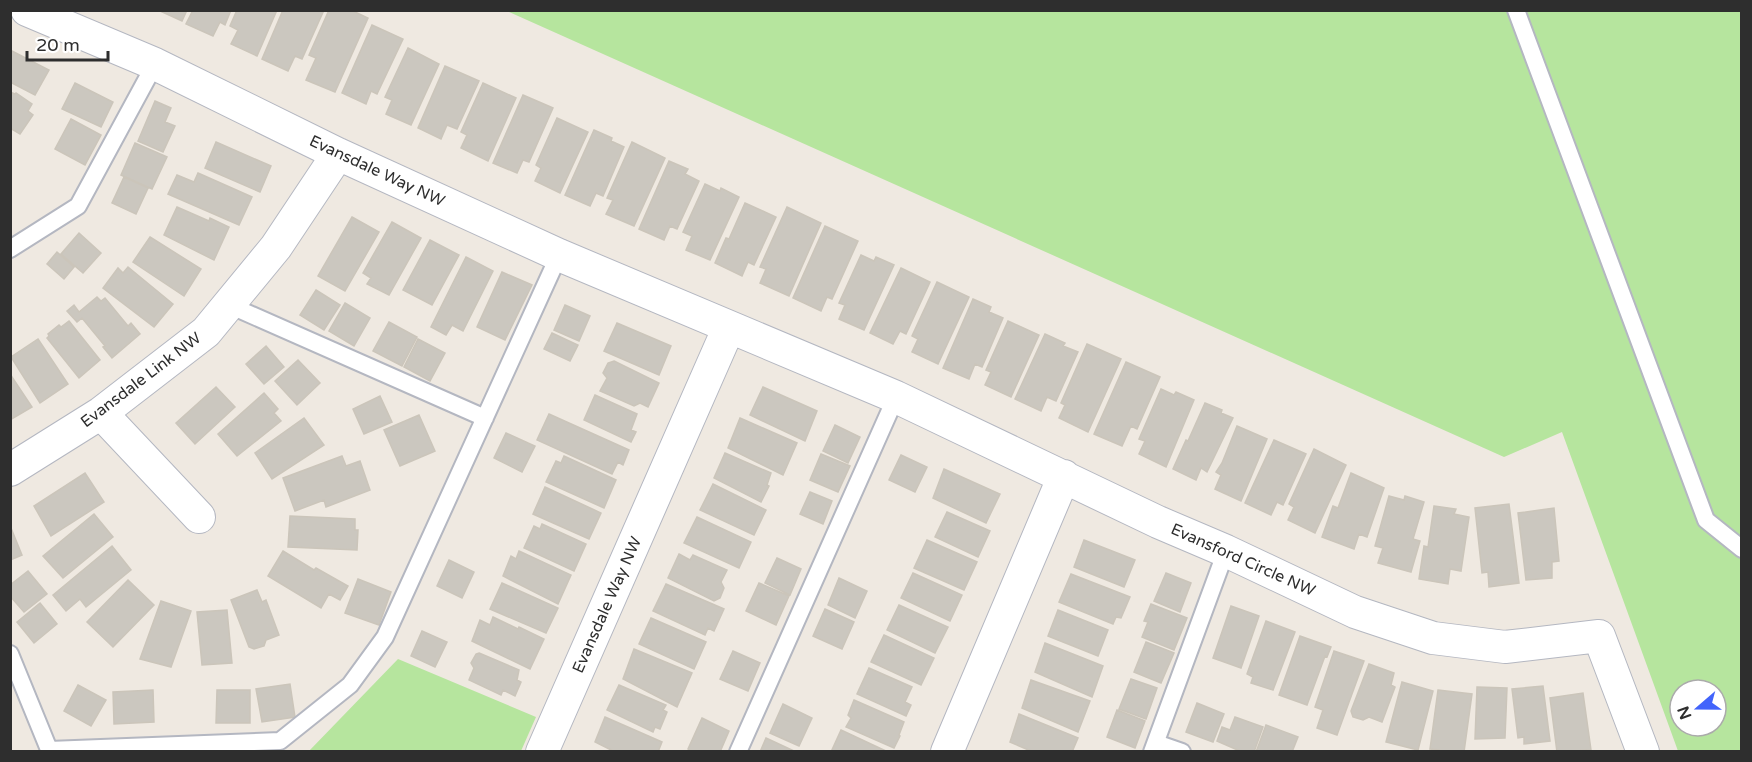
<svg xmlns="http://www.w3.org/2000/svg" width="1752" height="762" font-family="'Varela Round',sans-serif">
<rect width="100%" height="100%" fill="#efe9e1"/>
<path fill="#b6e59e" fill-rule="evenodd" d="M507 11H1741V751H1678L1562 432 1504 457ZM1680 690H1716V726H1680Z
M398 659 536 717 521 751H309Z"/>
<path fill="#cbc7bf" stroke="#cbc5ba" stroke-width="1.5" d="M158 10H187L182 21Z
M193 10H231L225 25 220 22 213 36 186 24Z
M237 10H277L257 56 231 44 238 30 230 26Z
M283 10H324L302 59 295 56 288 71 262 59Z
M329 10H351L368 18 335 92 306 80 316 58 309 55Z
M372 25 403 39 377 94 371 91 366 104 342 93Z
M408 48 439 64 411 125 386 114 392 100 385 97Z
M10 50 49 70 35 95 10 82Z
M445 66 479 81 457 129 447 125 441 139 418 128Z
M75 83 113 102 101 127 62 109Z
M483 83 516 98 488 161 461 148 467 135 461 132Z
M10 92 15 94 16 93 32 104 28 111 33 115 20 134 10 128Z
M523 95 553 108 529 162 523 160 517 173 493 163Z
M155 101 171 108 165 122 175 126 163 152 138 141Z
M557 118 588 132 560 193 535 181 541 168 536 165Z
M71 119 101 135 85 165 55 149Z
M594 130 612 138 611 141 624 147 603 196 596 193 590 206 565 195Z
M216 142 271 166 260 192 205 168Z
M632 142 665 158 634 226 606 214 613 200 607 198Z
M135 143 167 157 152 189 121 175Z
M669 161 688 169 685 174 699 181 677 229 670 226 664 240 639 229Z
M198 173 252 197 239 225 168 194 177 175 194 182Z
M124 177 148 188 136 214 112 203Z
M705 184 720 191 721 188 739 197 710 260 686 250 692 236 683 232Z
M745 203 776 217 754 265 748 262 742 276 715 263 726 238 729 239Z
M177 207 209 221 210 218 229 227 214 260 164 235Z
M787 207 821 223 789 296 760 283 766 269 760 267Z
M352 217 379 232 345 291 318 276Z
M392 222 421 238 389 295 367 284 371 278 363 273Z
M825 226 858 241 832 299 827 297 821 311 793 298Z
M79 233 101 253 83 273 61 254Z
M150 237 201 269 184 296 133 262Z
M430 240 459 255 432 305 403 290Z
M57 252 74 267 64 279 47 264Z
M861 255 874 261 876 257 894 265 864 330 839 319 845 305 839 303Z
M466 257 493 271 463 331 452 325 446 335 431 327Z
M128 267 173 304 154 327 103 288 118 268 123 273Z
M901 268 930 282 906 334 900 331 893 344 870 333Z
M502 272 532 285 505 340 477 327Z
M937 282 969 297 938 364 912 352 918 339 912 336Z
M316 290 340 305 324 330 300 315Z
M97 297 101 301 105 298 128 326 131 323 140 334 112 358 103 347 105 346 82 318 77 322 67 311 74 305 79 312Z
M973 299 991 307 989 312 1003 318 982 367 975 364 969 379 943 368Z
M345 303 370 318 354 346 329 331Z
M565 305 590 316 579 341 554 330Z
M69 321 100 360 79 378 47 338 49 336 48 334 59 325 61 327Z
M1008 321 1039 335 1011 397 985 385 991 372 986 370Z
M389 322 417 337 402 366 373 351Z
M617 323 671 346 659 375 604 351Z
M552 333 578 345 570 361 544 349Z
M1045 334 1065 343 1063 346 1078 352 1056 401 1047 397 1041 411 1015 399Z
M38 339 68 384 40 403 11 357Z
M418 339 445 353 430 381 404 367Z
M1087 344 1121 359 1088 432 1059 418 1065 405 1061 403Z
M266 346 284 367 264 384 246 364Z
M298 360 320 383 297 405 275 381Z
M614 361 659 383 648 407 640 403 634 406 600 391 607 378 603 373 608 363Z
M1126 362 1160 377 1137 429 1131 426 1122 446 1094 434Z
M10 374 32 407 10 420Z
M216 387 235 407 195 444 176 423Z
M763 387 817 411 805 441 750 415Z
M1161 389 1174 395 1176 392 1194 400 1166 467 1139 454 1145 441 1139 439Z
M264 393 278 409 274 413 281 421 237 456 218 434Z
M595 395 637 414 631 430 636 432 631 442 584 420Z
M380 396 392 422 364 434 353 409Z
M1205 403 1222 410 1221 413 1233 418 1207 472 1201 468 1196 480 1173 469 1186 440 1188 441Z
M549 414 629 450 623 465 618 462 612 474 537 440Z
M419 415 435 451 400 466 384 430Z
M304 418 324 445 272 479 255 453Z
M740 418 797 443 783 475 728 448Z
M835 425 860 437 848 463 823 451Z
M1237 426 1267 439 1241 501 1215 489 1221 475 1216 472 1222 463Z
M506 433 535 446 522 472 494 458Z
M1274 440 1306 454 1283 505 1277 502 1271 515 1245 503Z
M1314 449 1346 465 1315 533 1288 520 1294 507 1289 504Z
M725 453 771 473 767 485 769 486 761 502 714 478Z
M821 454 850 466 838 492 810 480Z
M901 455 927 467 915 492 889 480Z
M342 456 346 466 360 461 370 490 326 507 324 500 295 511 283 478Z
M564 456 616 480 604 508 546 482 556 461 561 463Z
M944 469 1000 494 986 523 933 498Z
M85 473 104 502 51 536 34 506Z
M1351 473 1384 488 1367 537 1359 534 1354 549 1322 537 1333 506 1338 508Z
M713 484 766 510 754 535 700 510Z
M545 487 601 513 589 539 533 514Z
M810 492 832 501 823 524 800 514Z
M1389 496 1404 500 1405 496 1424 502 1413 539 1420 541 1411 572 1378 563 1383 548 1375 546Z
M1509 504 1519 583 1489 587 1488 572 1482 573 1475 508Z
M1434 506 1456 509 1454 514 1469 517 1461 571 1450 569 1448 584 1419 579 1424 546 1428 547Z
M1554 508 1559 561 1552 562V578L1526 580 1518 513Z
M947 512 990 531 978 557 935 537Z
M94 514 113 537 63 578 43 556Z
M290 516 355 519V530H358L357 550 288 547Z
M697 517 751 542 739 568 684 543Z
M542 524 586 544 574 571 524 548 534 526 540 529Z
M11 528 22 555 10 560V529Z
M927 540 977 562 964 590 914 568Z
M1084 540 1135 560 1124 587 1074 567Z
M112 546 131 570 86 607 80 599 66 611 53 595Z
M283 551 314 570 316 568 348 586 340 600 329 594 321 608 268 576Z
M519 551 571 575 558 604 503 576 511 556 516 559Z
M679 554 690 560 693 555 727 570 721 582 724 588 720 598 714 601 668 578Z
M777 558 801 569 790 595 765 583Z
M449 560 474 572 462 598 437 586Z
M28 571 47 594 24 612 10 596V585Z
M913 573 962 595 950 621 901 598Z
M1166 573 1191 583 1180 612 1154 601Z
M1071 574 1130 597 1121 618 1116 617 1113 624 1059 602Z
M839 578 867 591 855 618 828 605Z
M358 579 391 592 379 625 345 613Z
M128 580 154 605 113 647 87 622Z
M502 583 558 608 546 633 490 609Z
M759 583 789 596 776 625 746 611Z
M666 584 724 609 714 631 708 628 705 635 653 611Z
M257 590 262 602 266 600 279 635 266 640 264 646 254 649 249 647 231 600Z
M161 601 191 611 171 667 140 659Z
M40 603 57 624 34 643 17 622Z
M1151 604 1187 618 1174 650 1142 637 1148 622 1144 621Z
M899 605 948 627 935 653 887 630Z
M1231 606 1259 616 1241 668 1213 658Z
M825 609 854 622 842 649 813 636Z
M227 610 232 663 202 665 197 612Z
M1058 610 1108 630 1098 656 1048 636Z
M493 617 518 629 519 627 544 639 530 669 472 641 480 620 490 625Z
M651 618 706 642 694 669 639 644Z
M1266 621 1295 632 1273 690 1251 683 1253 677 1247 674Z
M422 631 447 642 435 667 411 656Z
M884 635 934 658 921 685 871 662Z
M1300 636 1331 647 1327 657 1325 656 1307 705 1279 695Z
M1146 642 1174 653 1161 683 1134 672Z
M1045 643 1103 666 1092 697 1035 672Z
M634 649 692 673 677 707 623 679Z
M733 651 760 663 748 691 720 679Z
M1334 651 1364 661 1337 735 1317 728 1323 710 1315 707Z
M479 653 519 670 517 680 521 682 515 696 503 690 501 695 469 680 474 668 471 663 476 654Z
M1369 664 1394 673 1391 685 1395 687 1382 722 1369 717 1363 720 1353 717 1351 711Z
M869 668 912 687 905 702 911 705 906 716 857 694Z
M1131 679 1157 688 1146 719 1119 709Z
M1031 680 1090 701 1078 732 1022 708Z
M1402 682 1433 691 1418 750 1386 742Z
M290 684 295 717 262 722 256 689Z
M78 685 106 700 91 726 64 711Z
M619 685 666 705 663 710 667 712 660 729 655 727 653 732 607 710Z
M1543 686 1550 741 1524 744V737L1518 738 1512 689Z
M1477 687 1507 688 1505 738 1475 739Z
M153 690 154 722 114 724 113 692Z
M217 690H250V723H216Z
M1438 690 1472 694 1464 752H1439V750L1430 749Z
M1583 693 1591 750 1557 752 1550 698Z
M854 700 904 722 899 735 900 736 894 748 846 727 851 718 848 715Z
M1197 703 1224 714 1213 742 1186 732Z
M783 704 812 718 799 746 770 733Z
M1117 710 1145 721 1135 748 1107 737Z
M1019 714 1078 738 1072 752H1033L1010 742Z
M605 717 662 742 658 752H615L595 742Z
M1235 717 1263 727 1254 752H1242L1217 741 1222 727 1230 730Z
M702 718 729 731 720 752H692L688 749Z
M1266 725 1298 737 1292 752H1256Z
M841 730 888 752H831Z
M766 738 794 751 793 752H760Z"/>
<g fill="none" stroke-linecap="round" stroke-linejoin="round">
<defs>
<path id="lane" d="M1516 10 1706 520 1742 549
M10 249 78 206 155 64
M229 305 485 418
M10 654 50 752
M1156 743 1182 752
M49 750 280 741 350 685 385 637 559 255
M738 752 896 397
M1152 752 1226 551"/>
<path id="street" d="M27 10 155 64 338 154 559 255 896 397 1158 522 1226 551 1355 612 1433 638 1505 647 1599 636 1643 752
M101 413 199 517
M10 470 101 413 206 332 276 247 338 154
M542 752 729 327
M947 752 1064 476"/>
</defs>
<use href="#lane" stroke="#b4b7c1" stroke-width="20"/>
<use href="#street" stroke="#b4b7c1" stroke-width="34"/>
<use href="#lane" stroke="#fff" stroke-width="16"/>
<use href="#street" stroke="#fff" stroke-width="32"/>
</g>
<g text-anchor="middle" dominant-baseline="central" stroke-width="5" stroke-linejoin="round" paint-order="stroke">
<g font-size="16" fill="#2e2e2e" stroke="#fff">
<text transform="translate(377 171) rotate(25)">Evansdale Way NW</text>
<text transform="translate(141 380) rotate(-37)">Evansdale Link NW</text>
<text transform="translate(1243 560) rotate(24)">Evansford Circle NW</text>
<text transform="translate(607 605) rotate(-66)">Evansdale Way NW</text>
</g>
</g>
<rect width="1752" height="762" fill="none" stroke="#2e2e2e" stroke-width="24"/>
<g transform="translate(1698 708) rotate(250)"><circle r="28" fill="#ffffff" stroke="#ababab" stroke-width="1.5"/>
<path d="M0-4.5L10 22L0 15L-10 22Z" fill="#4264fb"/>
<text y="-9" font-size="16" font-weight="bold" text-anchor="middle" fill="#2e2e2e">N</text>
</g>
<path d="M27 51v9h81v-9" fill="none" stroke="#2e2e2e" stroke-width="3"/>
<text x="36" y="51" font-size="18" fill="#2e2e2e" stroke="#ffffff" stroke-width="4.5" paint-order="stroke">20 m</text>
</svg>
